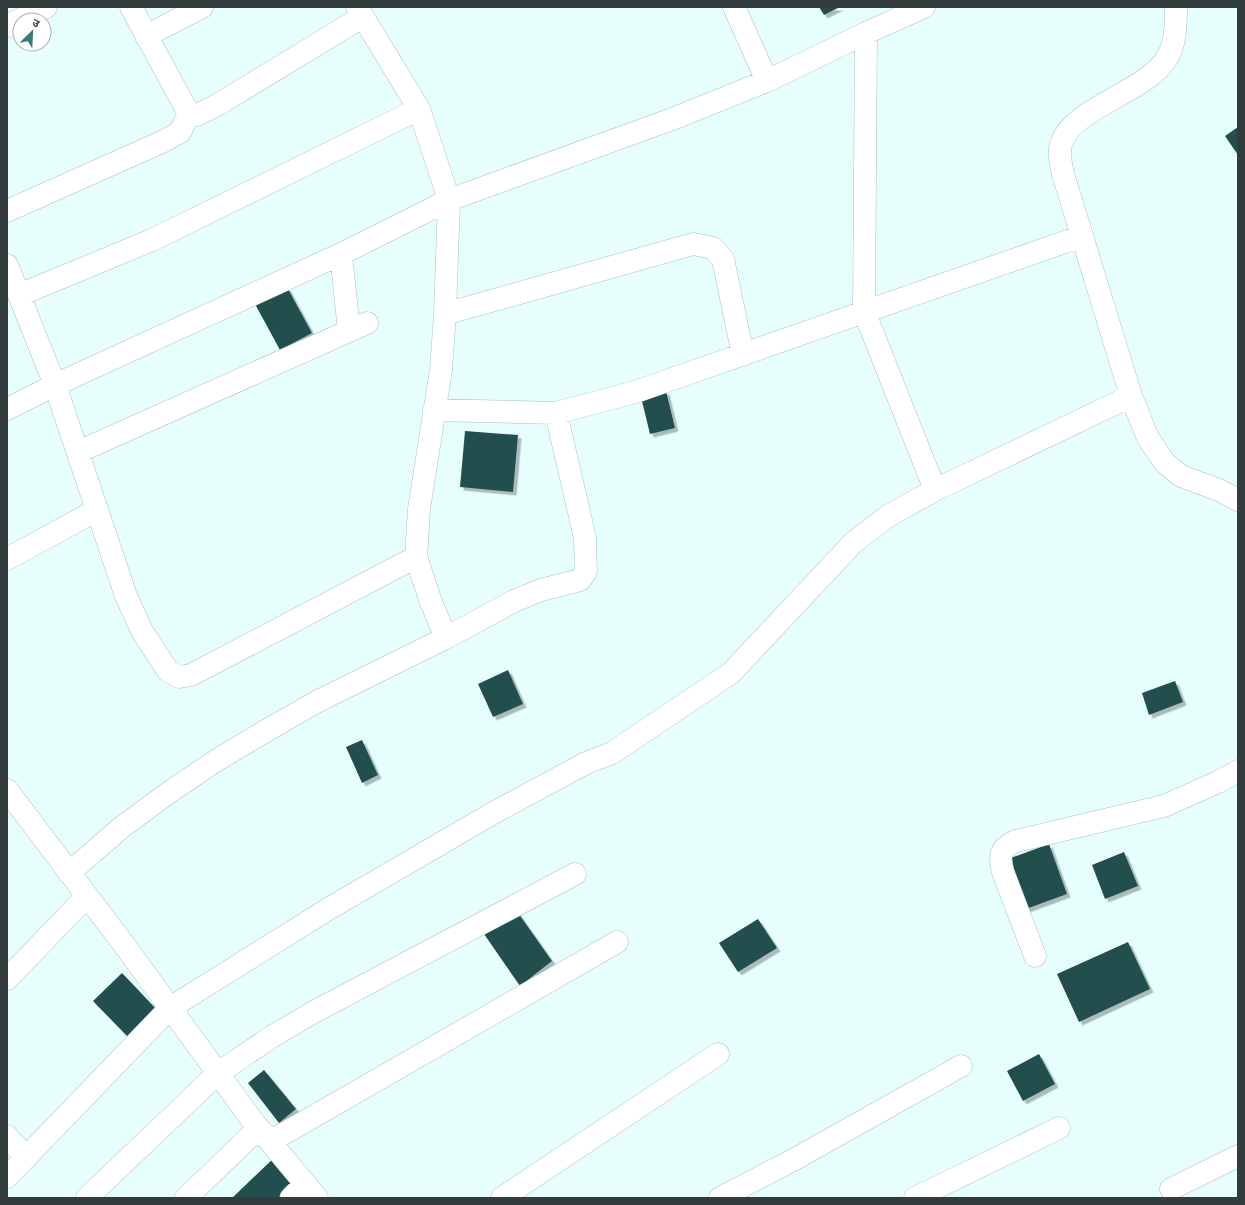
<svg xmlns="http://www.w3.org/2000/svg" width="1245" height="1205" font-family="'DM Sans','Noto Sans Devanagari',sans-serif">
<defs>
<filter id="shadow"><feDropShadow dx="3.5" dy="3.5" stdDeviation="0" flood-color="#0004"/></filter>
</defs>
<rect width="100%" height="100%" fill="#e6fffd"/>
<path fill="#234f4d" filter="url(#shadow)" d="M819 7H840L824 15Z
M1238 127V155L1225 136Z
M287 287 312 333 280 350 255 304Z
M666 391 675 428 650 434 641 397Z
M465 431 518 435 513 492 460 487Z
M508 670 523 704 493 717 478 684Z
M1175 681 1183 702 1149 715 1142 693Z
M362 740 378 775 362 783 346 747Z
M1049 844 1067 894 1026 909 1008 859Z
M1124 852 1138 886 1105 899 1092 865Z
M516 910 552 961 520 986 484 934Z
M758 919 777 948 738 972 719 943Z
M1128 942 1150 989 1079 1022 1057 974Z
M122 973 158 1011 129 1038 93 1001Z
M1039 1054 1055 1084 1023 1101 1007 1071Z
M264 1070 296 1109 279 1123 248 1083Z
M277 1155 303 1182 287 1198H232Z"/>
<g fill="none" stroke-linecap="round" stroke-linejoin="round">
<defs>
<path id="street" d="M357 7 419 109 449 200 445 314 441 370 419 509 416 557 431 602 446 638
M734 7 767 81
M1176 7C1176 24 1176 43 1167 58 1147 92 1071 108 1061 144 1058 154 1061 164 1063 174L1131 396 1148 438 1165 463 1181 476 1219 490 1238 500
M7 26 46 7
M866 33 864 311 935 490
M146 36 202 7
M189 114 197 115 219 104 362 17
M7 211 164 141 180 132 189 114 131 7
M341 254 349 331
M7 265 55 385 126 596 142 631 168 671 179 677 191 675 416 557
M19 295 152 240 419 109
M445 314 693 244 713 248 723 259 743 355
M7 409 55 385 341 254 449 200 675 118 767 81 866 33 924 7
M434 410 556 413 635 392 1082 236
M78 452 367 323
M7 559 97 510
M7 790 125 946 252 1120 317 1198
M69 873 122 827 171 791 217 760 264 732 318 701 446 638 514 601 541 590 580 580 586 572 585 538 556 413
M1035 956 1003 872C999 855 999 849 1016 841L1164 806 1218 782 1238 771
M7 979 87 896
M7 1136 26 1158
M271 1141 617 942
M7 1177 170 1008 330 908 495 812 586 763 612 753 731 673 853 543 888 516 935 490 1131 396
M1171 1189 1238 1156
M87 1198 218 1073 273 1036 312 1013 575 874
M186 1198 259 1128
M291 1198 305 1184
M502 1198 718 1054
M720 1198 795 1159 961 1066
M915 1198 1059 1128"/>
</defs>
<use href="#street" stroke="#a9c0bf" stroke-width="23"/>
<use href="#street" stroke="#fff" stroke-width="22"/>
</g>
<rect width="1245" height="1205" fill="none" stroke="#333c3c" stroke-width="16"/>
<g transform="translate(32 32) rotate(24)"><circle r="19" fill="#ffffff" stroke="#adb1b1"/>
<path d="M0-3L7 15L0 10L-7 15Z" fill="#347c79"/>
<text y="-6" font-size="11" font-weight="bold" text-anchor="middle" fill="#333c3c">उ</text>
</g>
</svg>
